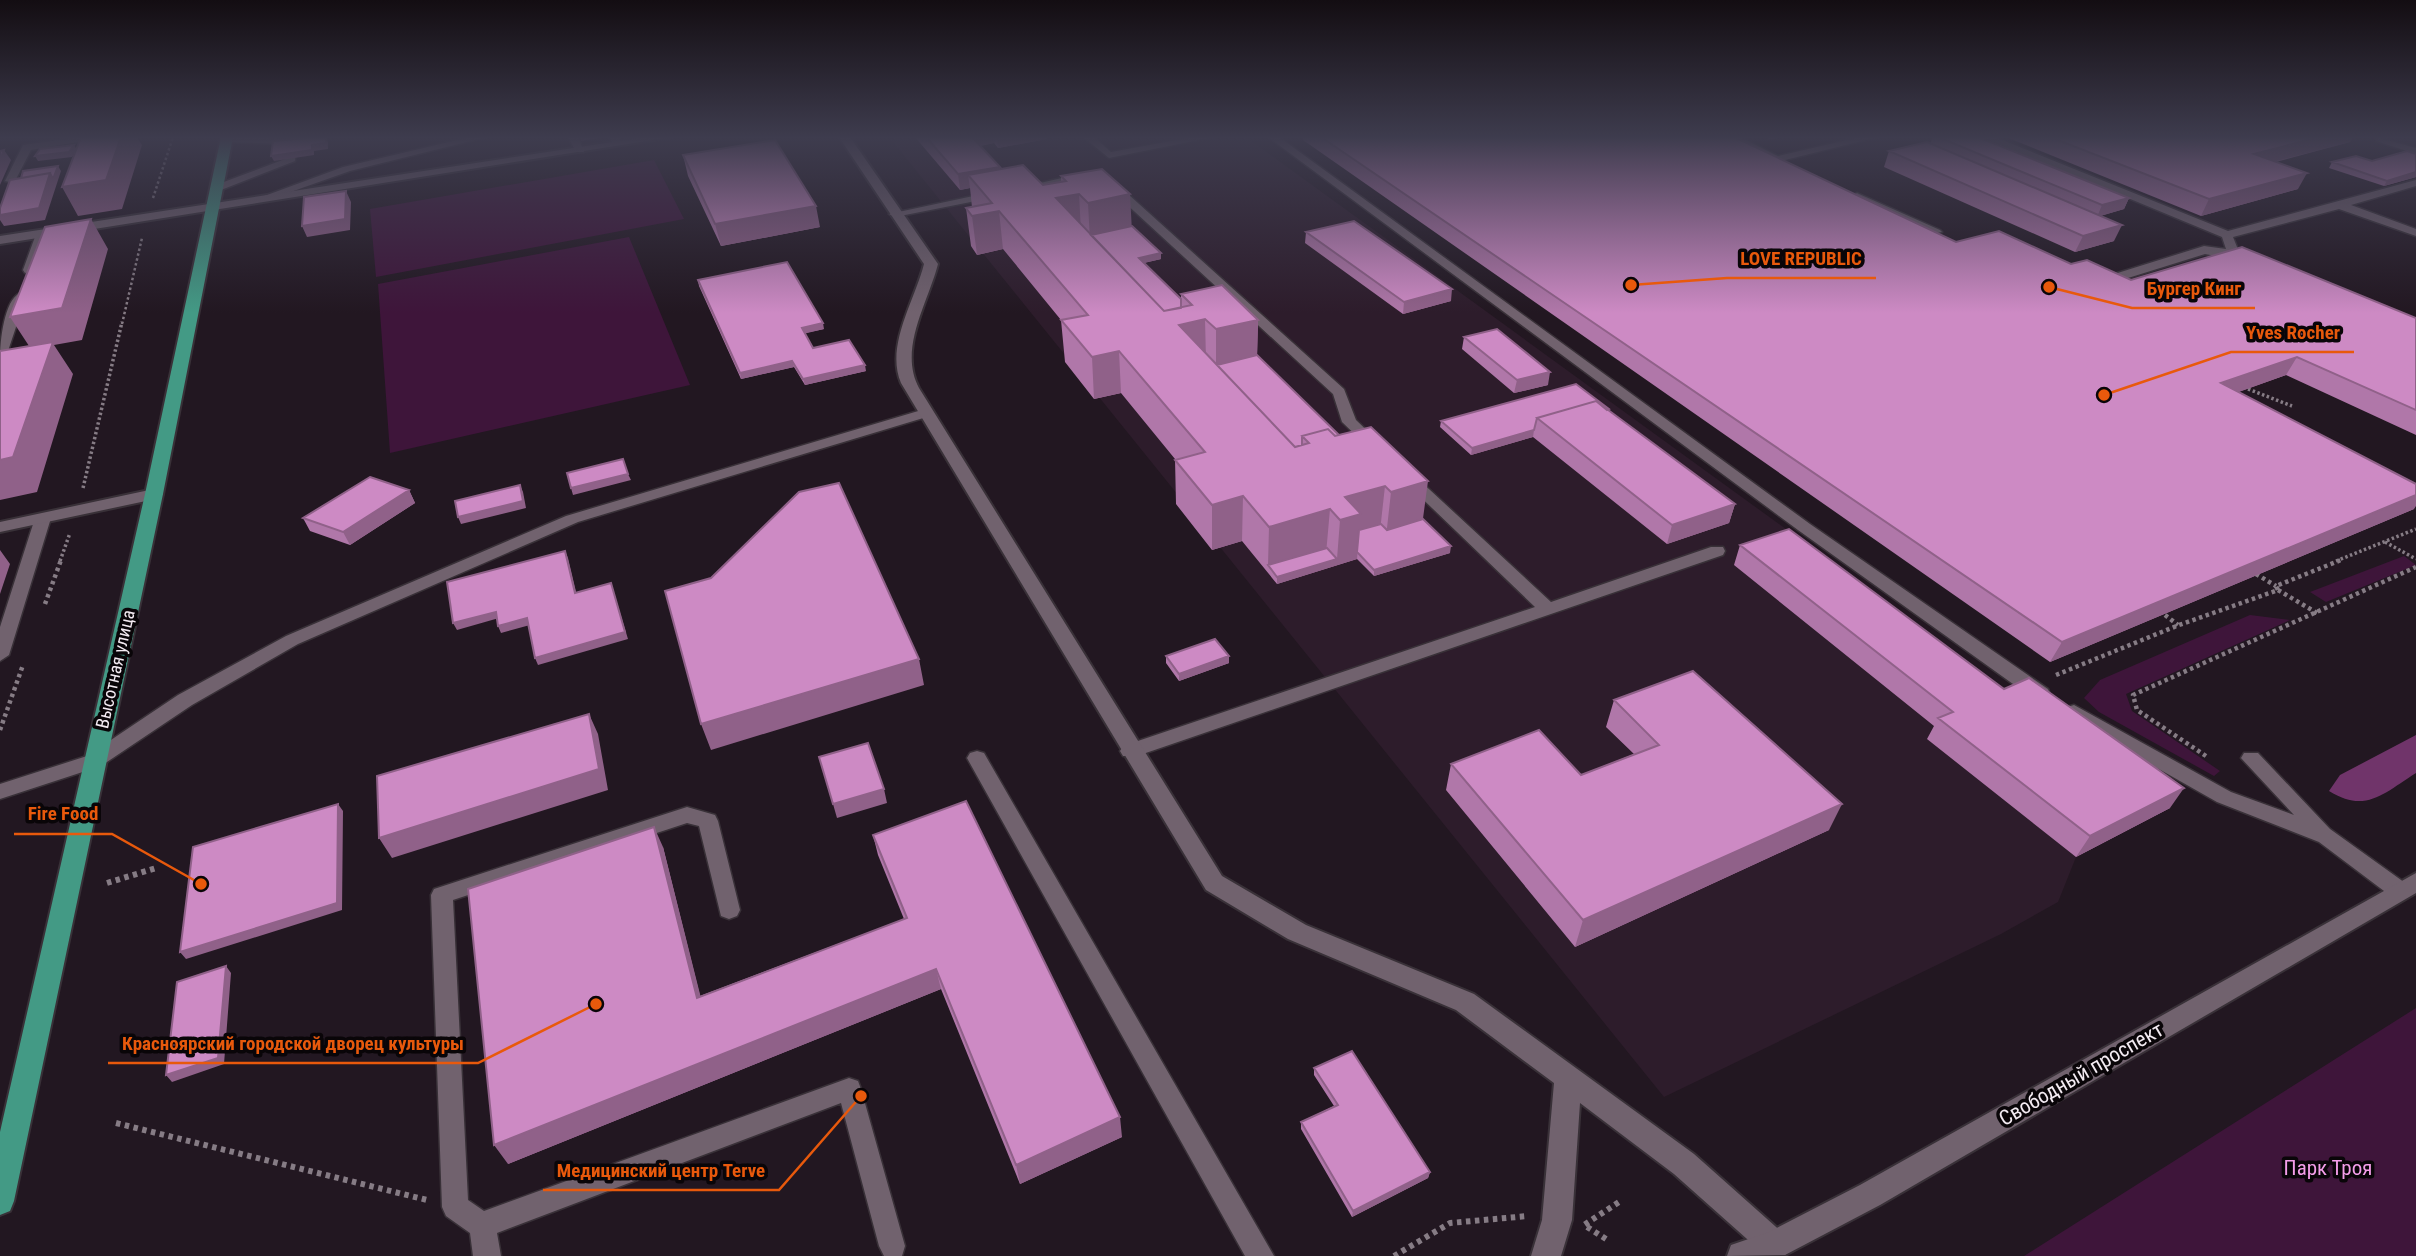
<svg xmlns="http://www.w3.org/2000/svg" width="2416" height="1256" font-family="'Roboto Condensed',sans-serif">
<rect width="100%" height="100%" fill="#221721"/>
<path fill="#2d1c2b" d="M889 137H1246L2170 808 2076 857 2058 902 2001 934 1664 1097Z"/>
<path fill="#3e153a" d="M654 160 684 219 376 277 370 209Z
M629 237 690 385 390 453 378 284Z
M2404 556 2416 565 2326 602 2310 592Z
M2250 615 2290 620 2126 694 2132 711 2220 771 2214 776 2099 712 2084 698 2100 680Z
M2416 1008V1256H2024Z"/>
<path fill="#70346a" d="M2416 735V773C2384 793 2366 814 2329 791L2340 775Z"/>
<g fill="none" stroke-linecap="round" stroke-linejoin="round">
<defs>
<path id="service" d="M81 137H108L31 150 14 183 5 181 23 145Z
M223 137 296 139 295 161 221 190H213V186L285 159 287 144 227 142 223 141Z
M470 137H487L350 171 268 200 259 198 343 167Z
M568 137H578L584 152H576Z
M609 137H619L623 144 614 146Z
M1083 137H1094L1111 152 1193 137H1214L1109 158Z
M1268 137H1279L1810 524 2048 689 2050 694 2048 699H2034L1798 530Z
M1727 137H1740L1778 156 1860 137H1878L1777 162Z
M1981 137H1995L2228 231 2416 180V186L2351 205 2416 229V236L2339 209 2233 237 2239 252 2254 257V263L2205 254 2112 283 2108 282V276L2204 246 2226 249 2222 237Z
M2376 137 2416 148V154L2376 141Z
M1075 175 1089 180 1084 183 1075 181 1019 192 1014 189Z
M1110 185H1118L1344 389 1356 420 1380 443V449H1370L1342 422 1333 394 1110 189Z
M992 192 997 195 996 197 895 217 889 214Z
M1857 193 1940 230 1942 232 1932 234 1853 198 1852 196Z
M42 231 48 234 35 270 25 273 23 270 36 234Z
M20 293 26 297 7 354 0 358C0 342 4 300 20 293Z
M925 409 932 413 930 416 578 522 298 644 192 705 101 766 0 799V784L87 756 178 695 286 636 566 516Z
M1411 475 1416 477 1551 602 1711 547H1723L1725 551 1723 555 1137 756H1123L1120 751 1123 746 1535 607 1406 483 1403 480Z
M43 513 51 518 9 655 0 661V627L35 518Z
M2074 705 2231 792 2294 815 2241 758 2244 753H2258L2330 829 2408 885 2411 891 2408 897 2400 900 2392 897 2319 842 2217 802 2067 717 2065 712 2067 707Z
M977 751 984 753 1274 1256H1245L967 758 970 753Z
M687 807 715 815 718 821 740 910 737 916 729 919 721 916 699 826 687 823 453 900 468 1200 484 1211 849 1078 858 1081 861 1089 905 1246 902 1256H884L879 1246 841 1103 497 1233 501 1256H473L470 1233 446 1216 442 1207 431 895 434 889Z"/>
<path id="minor" d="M645 137H672L0 244V236Z
M154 489 163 494 160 498 0 532V522Z"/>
<path id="tertiary" d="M839 137H850L938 264C928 303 898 349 919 388L1222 876 1306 925 1474 994 1694 1154 1785 1235 1790 1245 1785 1255H1765L1674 1174 1580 1103 1572 1220 1561 1256H1531L1542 1220 1554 1083 1456 1010 1288 939 1206 890 901 383C885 346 915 300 924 264Z"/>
<path id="secondary" d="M2416 873V893L1880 1205 1785 1255 1727 1256 1731 1245 1769 1232 1860 1185Z"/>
<path id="primary" d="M221 137H233L163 494 14 1201 10 1211 0 1215V1132L145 494Z"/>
</defs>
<use href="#service" stroke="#393138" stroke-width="3"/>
<use href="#minor" stroke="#393138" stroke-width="4"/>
<use href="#tertiary" stroke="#393138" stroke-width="4"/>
<use href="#secondary" stroke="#393138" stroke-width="4"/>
<use href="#primary" stroke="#393138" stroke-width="4"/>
<path stroke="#867c85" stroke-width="2.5" stroke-dasharray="2.5 2.5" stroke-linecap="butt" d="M153 198 173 137
M122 324 142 238"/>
<path stroke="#867c85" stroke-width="3.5" stroke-dasharray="2.5 2.5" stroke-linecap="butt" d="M2248 389 2292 406
M83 488 122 322
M2385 542 2416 559
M60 561 70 533
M2336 561 2416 529"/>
<path stroke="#867c85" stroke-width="4.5" stroke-dasharray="3.5 3.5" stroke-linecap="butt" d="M2256 574 2276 586
M2278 590 2317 613
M45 604 61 560
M2165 615 2178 625
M2056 675 2179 625 2278 590 2276 586 2341 560
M0 730 23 665
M2206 756 2137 710 2133 695 2416 567"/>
<path stroke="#867c85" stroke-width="6" stroke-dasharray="4.5 4.5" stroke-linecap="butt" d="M107 883 156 868
M116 1123 427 1200
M1606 1239 1584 1225 1622 1200
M1394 1256 1450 1223 1528 1216"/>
<use href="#service" fill="#71626e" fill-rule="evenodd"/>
<use href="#minor" fill="#71626e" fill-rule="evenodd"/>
<use href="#tertiary" fill="#71626e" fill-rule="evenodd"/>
<use href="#secondary" fill="#71626e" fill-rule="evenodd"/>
<use href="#primary" fill="#439a85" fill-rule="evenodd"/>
</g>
<path fill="#b077a9" d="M915 137H1046L1047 139 998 148 994 143 980 146 1000 167V169L1043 185 1061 182V176L1132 226 1161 259 1144 263 1181 299V294L1258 320 1257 355 1423 519 1450 553 1374 576 1357 559 1277 584 1242 541 1212 550 1176 504 1175 459 1121 393 1094 399 1065 362 1061 320 1003 249 977 255 971 246 966 208 972 207 970 188 960 190Z
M1303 137H1734L1956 242 2071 264 2131 280 2416 318V435L2286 375 2238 392 2414 509 2050 662 1303 140Z
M1933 137H1978L2129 198 2124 209 2100 216 2114 241 2075 252 1884 167 1889 151 1930 144Z
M2006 137H2353L2350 142 2276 162 2298 189 2201 216Z
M2416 154V177L2384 186 2329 168 2332 162 2372 161Z
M683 155 820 227 721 246 688 176Z
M1306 232 1451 301 1403 314 1305 243Z
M698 280 824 329 805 333 813 348 866 371 805 385 794 367 741 379 699 286Z
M1464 337 1548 385 1514 393 1462 349Z
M1609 411 1735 504 1729 523 1667 544 1533 437 1471 455 1440 427 1441 421Z
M409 490 415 503 350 545 310 531 303 518Z
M1740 545 2004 689 2170 808 2076 857 1927 739 1934 726 1734 565Z
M1166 656 1229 663 1179 681 1166 663Z
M1614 700 1829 830 1575 947 1446 790 1451 764 1581 775 1634 754 1606 727Z
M873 835 1122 1137 1020 1184 941 989 508 1164 663 847 700 996 904 919 878 855Z
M1314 1068 1430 1172 1428 1178 1352 1217 1301 1129V1122L1334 1106 1314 1075Z"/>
<path fill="#906189" d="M121 137H137L142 145 122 209 78 216 62 187Z
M326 137 328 142V149L314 151V155L274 161 271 156 312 145Z
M580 137H599L600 138 581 141Z
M968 137H993L994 143 969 148Z
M997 137H1046L1047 139 998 148Z
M1768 137H1782L1767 140Z
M2320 137H2353L2350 142 2246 169 2254 154Z
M74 145 77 150 72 157 38 161 35 156Z
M4 150 11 160 0 185V160Z
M58 166 61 171 45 220 4 226 0 220V215Z
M1000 167 1001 182 968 175 970 188 960 190 958 174Z
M2416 172V177L2384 186 2387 181Z
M2307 173 2298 189 2201 216 2209 199Z
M346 191 351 202 350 230 307 237 302 226Z
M1079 194 1081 231 1056 198Z
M1130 194 1132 232 1090 241 1088 203Z
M2129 198 2124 209 2097 217 2102 205Z
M816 206 820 227 721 246 715 224Z
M999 211 1003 249 977 255 972 216Z
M91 219 108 249 82 340 54 345 73 374 37 492 0 500V460L31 349 10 317Z
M2122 225 2114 241 2075 252 2083 236Z
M1161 253V259L1139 264V258Z
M1452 289 1451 301 1403 314 1404 302Z
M1205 319 1206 360 1179 325Z
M1258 320 1257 361 1216 371V329Z
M823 323 824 329 803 334 802 328Z
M1119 351 1121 393 1094 399 1092 357Z
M2297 357 2286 375 2211 402 2221 383Z
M792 361 794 367 741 379 740 373Z
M865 365 866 371 805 385 803 379Z
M1550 372 1548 385 1514 393 1517 380Z
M1534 430 1533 437 1471 455 1472 448Z
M628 474 631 480 573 495 571 488Z
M1428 481 1422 526 1386 537 1391 492Z
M520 485 523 492 526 508 461 524 458 517Z
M1385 486 1380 531 1359 537 1357 559 1277 584V577L1337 559 1340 520 1345 497Z
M409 490 415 503 350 545 343 532Z
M2416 495V506L2414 509 2050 662 2062 642Z
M1243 496 1242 541 1212 550V505Z
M1735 504 1729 523 1667 544 1672 525Z
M1330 509 1326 554 1268 565 1269 527Z
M1451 546 1450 553 1374 576V570Z
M0 550 10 564 0 594Z
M565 551 568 558 578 600 575 593Z
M611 583 628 639 538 665 535 658Z
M496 612 499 618 457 630 453 623Z
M527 618 530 625 501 633 498 626Z
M1229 656V663L1179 681V674Z
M919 659 924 685 711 750 701 724Z
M589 714 598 734 608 790 392 858 379 838Z
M2184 788 2170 808 2076 857 2090 836Z
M884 789 887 803 837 818 833 804Z
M338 804 343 811 342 910 186 959 180 952Z
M1842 804 1829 830 1575 947 1583 920Z
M654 827 663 847 706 1018 697 998Z
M226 966 231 973 224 1064 172 1082 166 1075Z
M936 969 941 989 508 1164 494 1145Z
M1120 1117 1122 1137 1020 1184 1016 1165Z
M1430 1172 1428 1178 1352 1217 1353 1211Z"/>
<path fill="#cd8ac4" stroke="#906189" stroke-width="2" d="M81 137H121L106 180 62 187Z
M318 137H326V143L312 145V150L271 156 273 141Z
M926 137H972L1000 167 958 174Z
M1321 137H1734L1956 242 1999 231 2071 264 2087 260 2131 280 2242 247 2416 318V410L2297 357 2221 383 2416 484V495L2062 642Z
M1938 137H1978L2129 198 2102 205Z
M2050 137H2320L2254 154 2307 173 2209 199Z
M775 140 816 206 715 224 683 155Z
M1927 142 2122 225 2083 236 1889 151Z
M74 145 69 152 35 156 40 149Z
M4 150 0 160V151Z
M2407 151 2416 154V172L2387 181 2332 162 2356 156 2372 161Z
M1023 165 1043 185 1066 181 1061 176 1102 169 1130 194 1088 203 1079 194 1056 198 1164 311 1192 305 1181 294 1222 285 1258 320 1216 329 1205 319 1179 325 1295 447 1309 443 1302 436 1328 429 1335 436 1371 427 1428 481 1391 492 1385 486 1345 497 1361 514 1340 520 1330 509 1269 527 1243 496 1212 505 1175 460 1205 452 1119 351 1092 357 1061 320 1088 315 999 211 972 216 966 208 992 203 968 175Z
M58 166 53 179 50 173 21 178 23 171Z
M50 173 39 208 0 215V208L10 180Z
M346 191 345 219 302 226 304 197Z
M91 219 62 308 10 317 45 227Z
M1354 221 1452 289 1404 302 1306 232Z
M1132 226 1161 253 1139 258 1181 299V308L1164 311 1091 235Z
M787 262 823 323 802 328 813 348 849 340 865 365 803 379 792 361 740 373 698 280Z
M1497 329 1550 372 1517 380 1464 337Z
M53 342 13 457 0 460V351Z
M1257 355 1339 435 1335 436 1328 429 1302 436V445L1295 447 1217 365Z
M1576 384 1609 409 1607 410 1596 401 1537 418 1534 430 1472 448 1441 421Z
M1596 401 1735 504 1672 525 1537 418Z
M623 459 628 474 571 488 567 473Z
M370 477 409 490 343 532 303 518Z
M839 483 919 659 701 724 665 591 711 578 799 492Z
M520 485 523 501 458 517 455 501Z
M1423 519 1451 546 1374 570 1357 552 1359 530 1381 524 1387 530Z
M1789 529 2004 689 2029 678 2184 788 2090 836 1938 718 1953 712 1740 545Z
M1327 548 1337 559 1277 577 1268 565Z
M565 551 575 593 611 583 625 632 535 658 527 618 498 626 496 612 453 623 447 582Z
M1215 639 1229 656 1179 674 1166 656Z
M1693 671 1842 804 1583 920 1451 764 1539 730 1581 775 1659 745 1614 700Z
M589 714 599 769 379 838 377 776Z
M868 743 884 789 833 804 819 757Z
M966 801 1120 1117 1016 1165 936 969 494 1145 468 889 654 827 697 998 907 918 873 835Z
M338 804 337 903 180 952 193 847Z
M226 966 218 1058 166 1075 177 982Z
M1352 1051 1430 1172 1353 1211 1301 1122 1338 1105 1314 1068Z"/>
<linearGradient id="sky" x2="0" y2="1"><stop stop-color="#130d12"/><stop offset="0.44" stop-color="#3e3c4e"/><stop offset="1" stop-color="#3e3c4e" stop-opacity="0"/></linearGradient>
<rect width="2416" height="313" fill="url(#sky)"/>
<g text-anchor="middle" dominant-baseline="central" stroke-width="7" stroke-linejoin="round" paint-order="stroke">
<g font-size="18" fill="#f3ebf2" stroke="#090508">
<text transform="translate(115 669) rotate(-77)">Высотная улица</text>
</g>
<g font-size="21" fill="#f3ebf2" stroke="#090508">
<text transform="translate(2081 1074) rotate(-30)">Свободный проспект</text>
</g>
<g font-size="21" fill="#f49de9" stroke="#090508">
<text x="2328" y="1168">Парк Троя</text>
</g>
</g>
<path fill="none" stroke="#e8590c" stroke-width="2.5" d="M1631 285L1727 278H1876M2049 287L2132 308H2255M2104 395L2231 352H2354M201 884L112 834H14M596 1004L478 1063H108M861 1096L779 1190H543"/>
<g fill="#e8590c" stroke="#090508" stroke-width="2.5">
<circle cx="1631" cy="285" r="7"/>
<circle cx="2049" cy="287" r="7"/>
<circle cx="2104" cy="395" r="7"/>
<circle cx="201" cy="884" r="7"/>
<circle cx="596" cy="1004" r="7"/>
<circle cx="861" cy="1096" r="7"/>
</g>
<g font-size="19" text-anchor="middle" font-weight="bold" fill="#e8590c" stroke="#090508" stroke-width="7" stroke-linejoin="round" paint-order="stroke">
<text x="1801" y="265">LOVE REPUBLIC</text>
<text x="2194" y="295">Бургер Кинг</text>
<text x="2293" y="339">Yves Rocher</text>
<text x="63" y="820">Fire Food</text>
<text x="293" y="1050">Красноярский городской дворец культуры</text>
<text x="661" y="1177">Медицинский центр Terve</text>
</g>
</svg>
